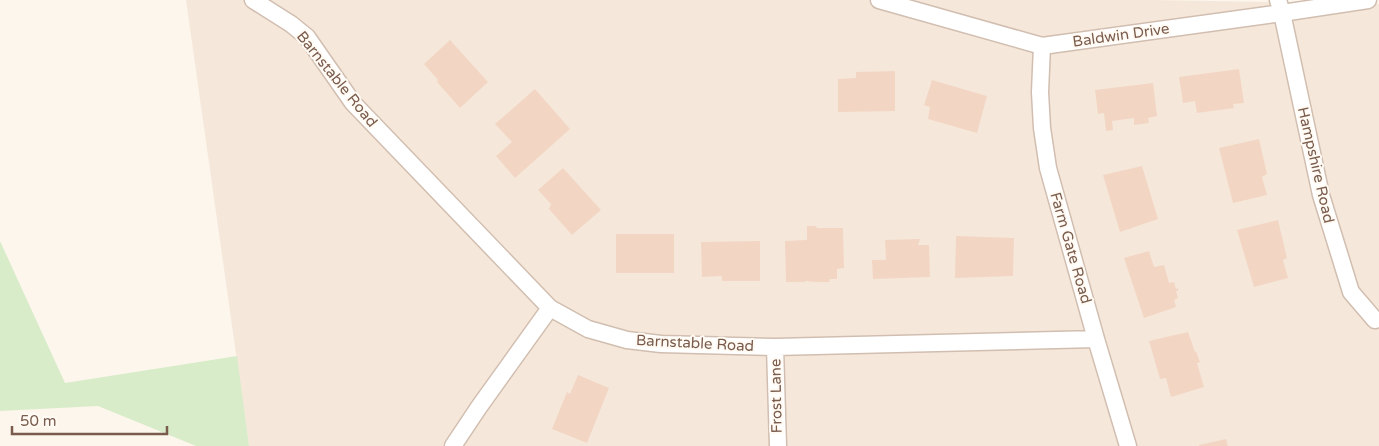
<svg xmlns="http://www.w3.org/2000/svg" width="1379" height="446" font-family="'Varela Round',sans-serif">
<rect width="100%" height="100%" fill="#fdf6ec"/>
<path fill="#f5e8da" d="M186 0H1151L1379 4V446H249Z"/>
<path fill="#d8ecc9" d="M0 241 65 383 237 356 249 446H196L98 406 0 411Z"/>
<path fill="#f3d5c3" d="M450 40 488 82 460 108 437 82 438 80 424 64Z
M1239 69 1244 103 1233 104 1234 108 1197 113 1195 101 1183 103 1179 77Z
M895 71V111L838 112V79L856 78V72Z
M932 80 987 96 977 133 928 119 930 107 924 105Z
M1153 83 1157 116 1148 118 1149 123 1134 125V118L1112 121 1113 130 1106 131 1104 113 1098 114 1095 90Z
M535 89 570 129 515 178 496 156 512 142 495 124Z
M1259 139 1267 174 1262 177 1267 195 1233 203 1219 148Z
M1142 166 1158 219 1120 232 1103 175Z
M563 168 601 210 572 235 549 209 551 204 538 190Z
M1278 220 1287 258 1283 260 1288 278 1254 287 1237 230Z
M807 226H816L817 228H843L844 268 837 269V279H830L829 282H815L805 281V282H786L785 241 807 240Z
M616 234H674V273H616Z
M956 236 1014 238 1013 276 955 278Z
M920 239 918 245H929L930 277 873 279 872 260H886L885 240Z
M760 241V281H722V276L702 277 701 242Z
M1149 251 1154 267 1164 265 1169 283 1174 282 1176 289 1178 288V291H1176L1178 298 1174 300 1176 307 1144 318 1124 258Z
M1188 332 1195 352 1196 351 1200 362 1197 363 1204 387 1171 397 1166 378 1160 379 1149 341Z
M578 375 609 388 587 443 552 429 567 392 570 394Z
M1226 439 1228 446H1199V445Z"/>
<g fill="none" stroke-linecap="round" stroke-linejoin="round">
<defs>
<path id="street" d="M253 0 291 24 307 37 353 103 550 308 588 329 627 340 661 344 775 347 1096 339
M879 0 1042 46 1282 13 1368 0
M1278 0 1282 13 1321 195 1351 292 1375 320
M1042 46 1040 92 1042 128 1048 168 1096 339 1128 446
M775 347 778 446
M453 446 479 407 550 308"/>
</defs>
<use href="#street" stroke="#d1beb0" stroke-width="19"/>
<use href="#street" stroke="#fff" stroke-width="16"/>
</g>
<g text-anchor="middle" dominant-baseline="central" stroke-width="4" stroke-linejoin="round" paint-order="stroke">
<g font-size="15" fill="#7a5c4d" stroke="#fffaf3">
<text transform="translate(1121 35) rotate(-8)">Baldwin Drive</text>
<text transform="translate(337 79) rotate(51)">Barnstable Road</text>
<text transform="translate(1316 165) rotate(77)">Hampshire Road</text>
<text transform="translate(1071 248) rotate(74)">Farm Gate Road</text>
<text transform="translate(695 343) rotate(3)">Barnstable Road</text>
<text transform="translate(776 396) rotate(-91)">Frost Lane</text>
</g>
</g>
<path d="M12 426v8h155v-8" fill="none" stroke="#7a5c4d" stroke-width="2.5"/>
<text x="20" y="426" font-size="15" fill="#7a5c4d" stroke="#fffaf3" stroke-width="4" paint-order="stroke">50 m</text>
</svg>
